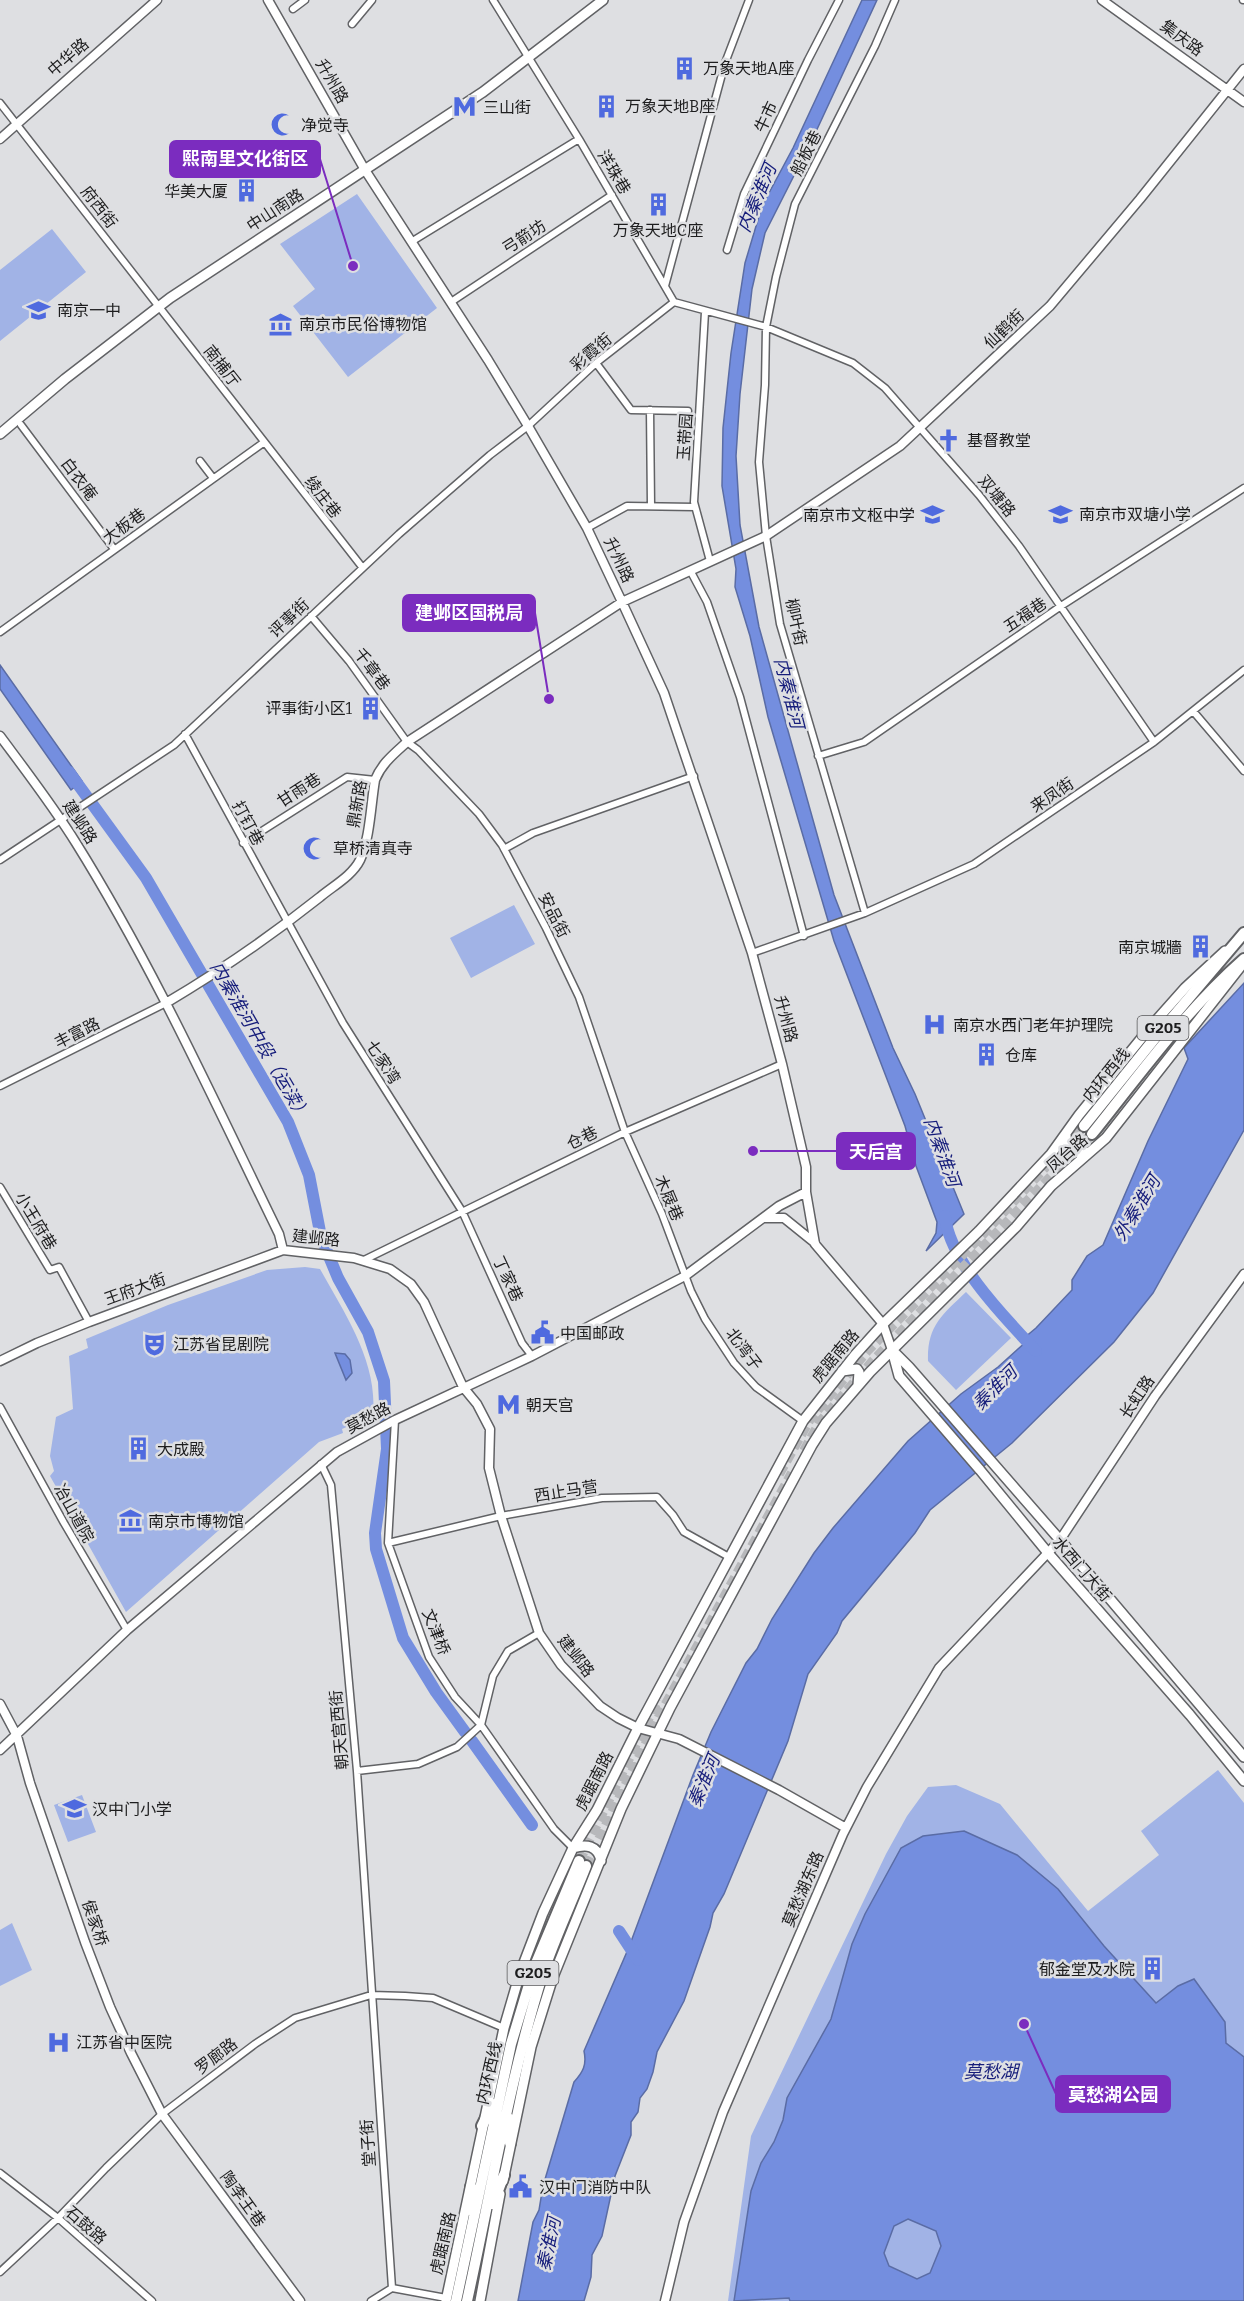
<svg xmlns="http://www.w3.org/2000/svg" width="1244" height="2301" font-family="Bitter,'Noto Sans SC',serif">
<rect width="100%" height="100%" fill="#dedfe2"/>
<path fill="#a1b3e6" d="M357 194 437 308 348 377 293 306 315 289 280 244Z
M52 229 86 272 0 341V270Z
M514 905 535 944 471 978 450 938Z
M305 1267 320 1269C345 1314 378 1362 373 1415L342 1429 343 1433 319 1442 126 1612 50 1476 54 1471 50 1456 56 1417 73 1409 69 1356 88 1348 86 1339 168 1305 267 1270Z
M966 1292 1011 1338 956 1390 928 1361C927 1326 942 1315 966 1292Z
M1218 1770 1244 1803V2301H728L751 2136 886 1854 907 1816 928 1787 956 1785 1000 1804 1088 1911 1159 1855 1141 1831Z
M82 1795 96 1832 68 1842 54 1805Z
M12 1923 32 1970 0 1986V1930Z"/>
<path fill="#748edf" stroke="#5a6ca5" stroke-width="1.5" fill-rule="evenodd" d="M862 0H877L813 138 765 233 752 289 740 394 736 456 740 525 759 627 834 895 893 1048 915 1094 964 1214 926 1251 936 1233 937 1222 916 1166 905 1126 834 941 768 717 750 636 735 587 736 569 722 486 723 428 731 353 745 263 762 206 793 148Z
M0 665 82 781 71 790 0 689Z
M1244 983V1130L1153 1293 1114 1342 1012 1443 930 1510 915 1533 842 1621 837 1633 808 1674 788 1741 724 1894 713 1913 710 1927 684 2001 657 2052 653 2072 647 2089 640 2098 638 2112 631 2122V2135L615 2176 602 2236 592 2255 591 2277 584 2301H518L533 2222 539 2210 543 2186 574 2082C583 2072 587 2065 584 2051L629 1947 693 1775 711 1732 746 1663 757 1649 772 1619 814 1553 833 1528 908 1441 961 1394 998 1367 1027 1341 1024 1338 1036 1328 1072 1290V1280L1087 1256 1103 1245 1148 1141 1188 1059 1184 1048Z
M335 1353 345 1354 350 1360 352 1373 346 1380Z
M964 1831 1017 1855 1058 1889 1104 1946 1156 2003 1178 1986 1194 1979 1225 2022 1226 2043 1244 2057V2301H790L789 2298 734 2301 751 2191 761 2163 774 2142 783 2120 787 2098 831 2019 852 1944 865 1914 901 1848 923 1836ZM908 2219 936 2231 941 2246 930 2273 917 2279 889 2266 884 2253 894 2226Z"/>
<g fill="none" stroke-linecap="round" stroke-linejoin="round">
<path stroke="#748edf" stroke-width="12" d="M69 772 146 878 288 1122 309 1175 321 1237 338 1278 368 1332 384 1381 387 1449 375 1533 376 1549 403 1638 436 1692 465 1732
M945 1216C949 1261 1005 1318 1036 1351
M472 1741 532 1825
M619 1931 638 1960"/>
<path stroke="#b7b8bb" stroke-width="10" stroke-dasharray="10 5" stroke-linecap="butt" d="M804 1451 820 1422 872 1362 1092 1134
M779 1474 810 1419 867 1351 982 1235 1084 1126
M579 1861 658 1699
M586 1866 661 1713 792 1473"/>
<defs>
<path id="street" d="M493 0 579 139 674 302
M1243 0H1244
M293 9 305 0
M352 24 372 0
M0 103 362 567
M411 242 579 139
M727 250 744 194 808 60 839 0
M665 286 725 63 749 0
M451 302 612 195
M674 302 766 327 853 363 885 388 979 495 1019 546 1154 742
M705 312 694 502 710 561
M596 363 631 410 688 411
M650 410 651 506
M21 425 114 549
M200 461 213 478
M587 528 627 506 695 507
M691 572 707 602 740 697 804 936
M311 616 349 661 407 742 418 750 479 814 502 845 546 928 579 997 625 1132 662 1214 691 1291 705 1319 734 1363 756 1387 803 1421
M0 632 263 443
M1193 711 1244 771
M185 734 343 1023 462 1211 522 1343 532 1356
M818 756 864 742 1061 606 1244 488
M243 843 347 777 375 780
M504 849 533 833 694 776
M0 860 174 745 399 534 490 455 528 426 596 363 674 302
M865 913 780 624 766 536 759 462 765 385 766 327 776 277 795 204 875 46 895 0
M752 953 865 913 974 864 1154 742 1244 670
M0 1086 166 1003
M0 1187 50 1270 59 1267 89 1322
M364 1260 625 1132 782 1064
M0 1407 64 1523 127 1630
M395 1420 388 1543 429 1657 455 1697 481 1725 554 1829 573 1848
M321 1464 331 1485 357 1771 392 2288
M388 1543 501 1516 602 1498 657 1497 673 1515 684 1532 729 1557
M357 1771 418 1764 457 1747 481 1725 493 1676 508 1651 539 1633
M0 2173 58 2218 152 2301
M0 2272 58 2218 106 2168 162 2114 255 2044 295 2018 371 1995 405 1996 433 1998 504 2028
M392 2288 446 2298
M371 2301 392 2288"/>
<path id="secondary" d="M268 0 365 170 488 360 528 426 587 528 622 602 664 693 752 953 782 1064 806 1167V1192L815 1244 883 1324 892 1350
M1102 0 1244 102
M0 139 157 0
M0 736C26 771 53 806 76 843 154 968 215 1103 279 1234L283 1250
M166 1003C220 971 271 936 320 897 333 886 352 876 360 860 370 839 371 803 375 780 382 763 394 754 407 742L622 602 766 536 900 446 1050 306 1140 199 1244 69
M765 1218H784L815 1243
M0 1361 37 1343 89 1322 283 1250 354 1258 390 1269 411 1284 424 1302 463 1387 477 1404 490 1429 489 1468 501 1516 539 1633 561 1665 600 1706 618 1718 638 1728 679 1739 779 1790 846 1828
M0 1704 17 1736 30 1783 85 1942 110 2007 131 2053 162 2114 300 2301
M0 1750 127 1630 337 1452 395 1420 532 1356 685 1276 779 1206 806 1192
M665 2301 684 2222 723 2112 843 1834 867 1787 939 1668 1060 1540 1155 1396 1244 1274"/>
<path id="primary" d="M0 434 65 379 170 298 483 92 603 0
M1066 1134C1066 1150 1074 1155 1089 1152
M892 1350 899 1376 980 1470 1048 1553 1190 1715 1244 1781
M894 1352 909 1367 1060 1540 1244 1757
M842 1371 857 1369 859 1372 858 1385
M573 1848C586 1844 598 1845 601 1861
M503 2181 531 2047 553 1977 621 1809 670 1708 812 1445 826 1423 870 1372 1016 1227 1051 1186 1106 1138 1241 966
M446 2301 504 2028 520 1973 543 1913 573 1848 597 1810 638 1728 803 1421 855 1355 883 1324 979 1231 1051 1154 1079 1115 1153 1024 1185 988 1225 951
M480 2301 500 2194"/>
<path id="highway" d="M1084 1126 1155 1038 1244 933
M1092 1134C1140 1074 1186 1010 1244 959
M482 2126 493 2104
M510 2143V2119
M493 2204 504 2175
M470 2210 471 2187
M456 2301 511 2044 534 1968 579 1861
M467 2301C491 2192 509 2082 542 1976 554 1939 572 1902 586 1866"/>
</defs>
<use href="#street" stroke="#616265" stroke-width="9"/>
<use href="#secondary" stroke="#616265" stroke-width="11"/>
<use href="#primary" stroke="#616265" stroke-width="12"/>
<use href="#highway" stroke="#616265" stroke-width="14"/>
<use href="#street" stroke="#fff" stroke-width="6"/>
<use href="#secondary" stroke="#fff" stroke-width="8"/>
<use href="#primary" stroke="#fff" stroke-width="9"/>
<use href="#highway" stroke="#fff" stroke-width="10"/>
</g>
<defs>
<symbol id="building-bare" viewBox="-9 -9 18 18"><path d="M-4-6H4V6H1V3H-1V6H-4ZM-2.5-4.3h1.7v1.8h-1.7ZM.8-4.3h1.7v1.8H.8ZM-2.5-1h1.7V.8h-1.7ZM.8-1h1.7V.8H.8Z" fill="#4f6adf" stroke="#dedfe2" stroke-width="2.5" paint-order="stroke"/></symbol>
<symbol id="metro-bare" viewBox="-9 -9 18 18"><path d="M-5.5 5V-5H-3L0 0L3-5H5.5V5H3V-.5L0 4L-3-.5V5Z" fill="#4f6adf" stroke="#dedfe2" stroke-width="2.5" paint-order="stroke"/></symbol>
<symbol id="mosque-bare" viewBox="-9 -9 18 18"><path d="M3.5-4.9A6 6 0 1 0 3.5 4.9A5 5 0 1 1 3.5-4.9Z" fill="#4f6adf" stroke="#dedfe2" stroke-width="2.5" paint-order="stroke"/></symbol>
<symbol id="school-bare" viewBox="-9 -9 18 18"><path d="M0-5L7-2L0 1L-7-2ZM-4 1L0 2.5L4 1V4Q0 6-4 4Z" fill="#4f6adf" stroke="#dedfe2" stroke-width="2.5" paint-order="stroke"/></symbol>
<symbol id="museum-bare" viewBox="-9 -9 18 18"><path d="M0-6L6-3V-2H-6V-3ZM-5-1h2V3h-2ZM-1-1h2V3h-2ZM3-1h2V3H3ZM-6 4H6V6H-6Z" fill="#4f6adf" stroke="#dedfe2" stroke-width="2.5" paint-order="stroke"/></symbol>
<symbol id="church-bare" viewBox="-9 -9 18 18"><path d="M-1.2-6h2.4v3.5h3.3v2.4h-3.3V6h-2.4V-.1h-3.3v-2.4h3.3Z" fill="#4f6adf" stroke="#dedfe2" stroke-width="2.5" paint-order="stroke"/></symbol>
<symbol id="hospital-bare" viewBox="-9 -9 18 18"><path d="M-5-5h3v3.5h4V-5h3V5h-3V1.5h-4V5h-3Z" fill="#4f6adf" stroke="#dedfe2" stroke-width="2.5" paint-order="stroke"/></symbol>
<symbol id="civic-bare" viewBox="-9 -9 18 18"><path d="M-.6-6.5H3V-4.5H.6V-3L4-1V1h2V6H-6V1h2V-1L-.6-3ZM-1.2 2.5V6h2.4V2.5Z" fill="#4f6adf" stroke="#dedfe2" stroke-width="2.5" paint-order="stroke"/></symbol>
<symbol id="theatre-bare" viewBox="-9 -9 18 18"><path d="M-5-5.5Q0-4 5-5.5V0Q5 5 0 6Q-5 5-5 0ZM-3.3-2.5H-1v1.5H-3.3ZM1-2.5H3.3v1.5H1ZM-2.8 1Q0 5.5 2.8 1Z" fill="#4f6adf" stroke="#dedfe2" stroke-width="2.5" paint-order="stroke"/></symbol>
</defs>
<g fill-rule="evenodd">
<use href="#building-bare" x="668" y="52" width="33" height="33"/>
<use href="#building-bare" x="590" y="90" width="33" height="33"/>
<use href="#metro-bare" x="448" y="90" width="33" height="33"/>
<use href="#mosque-bare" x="266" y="108" width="33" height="33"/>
<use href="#building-bare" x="230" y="174" width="33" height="33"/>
<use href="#building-bare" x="642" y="188" width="33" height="33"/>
<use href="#school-bare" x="22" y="294" width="33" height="33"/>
<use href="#museum-bare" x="264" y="308" width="33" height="33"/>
<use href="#church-bare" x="932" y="424" width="33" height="33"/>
<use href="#school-bare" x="1044" y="498" width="33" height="33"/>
<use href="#school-bare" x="916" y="498" width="33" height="33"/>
<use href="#building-bare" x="354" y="692" width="33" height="33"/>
<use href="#mosque-bare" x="298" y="832" width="33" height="33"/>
<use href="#building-bare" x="1184" y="930" width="33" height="33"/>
<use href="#hospital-bare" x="918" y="1008" width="33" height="33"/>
<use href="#building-bare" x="970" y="1038" width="33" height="33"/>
<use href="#civic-bare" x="526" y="1316" width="33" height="33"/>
<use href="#theatre-bare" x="138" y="1328" width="33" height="33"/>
<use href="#metro-bare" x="492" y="1388" width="33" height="33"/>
<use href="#building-bare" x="122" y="1432" width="33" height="33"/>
<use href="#museum-bare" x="114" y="1504" width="33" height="33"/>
<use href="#school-bare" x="58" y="1792" width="33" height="33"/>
<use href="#building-bare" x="1136" y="1952" width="33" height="33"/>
<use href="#hospital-bare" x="42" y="2026" width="33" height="33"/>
<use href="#civic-bare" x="504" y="2170" width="33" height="33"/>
</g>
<g text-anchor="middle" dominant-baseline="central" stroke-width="5" stroke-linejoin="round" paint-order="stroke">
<g fill="#dedfe2" stroke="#575759" stroke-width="1.5">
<rect x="1137.5" y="1016" width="51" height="24" rx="4.5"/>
<rect x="507.5" y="1961" width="51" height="24" rx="4.5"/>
</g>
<g font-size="15" font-weight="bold" fill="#1d1d1e">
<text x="1163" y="1028">G205</text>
<text x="533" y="1973">G205</text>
</g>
<g font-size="16" fill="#1d1d1e" stroke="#dedfe2">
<text transform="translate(1182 38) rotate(36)">集庆路</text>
<text transform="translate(68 57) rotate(-41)">中华路</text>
<text transform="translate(332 81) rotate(60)">升州路</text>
<text transform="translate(766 117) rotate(-65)">牛市</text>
<text transform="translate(806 153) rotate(-63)">船板巷</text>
<text transform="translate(614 172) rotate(59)">洋珠巷</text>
<text transform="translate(99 207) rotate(52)">府西街</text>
<text transform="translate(275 210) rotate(-33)">中山南路</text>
<text transform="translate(524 237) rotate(-33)">弓箭坊</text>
<text transform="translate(1004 329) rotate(-43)">仙鹤街</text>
<text transform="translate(591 352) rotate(-40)">彩霞街</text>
<text transform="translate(222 366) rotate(52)">南捕厅</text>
<text transform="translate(685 437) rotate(-86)">玉带园</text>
<text transform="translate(79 479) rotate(53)">白衣庵</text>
<text transform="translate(997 496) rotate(51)">双塘路</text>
<text transform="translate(323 497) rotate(52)">绫庄巷</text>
<text transform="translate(124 526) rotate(-36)">大板巷</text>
<text transform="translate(619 560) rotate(65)">升州路</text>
<text transform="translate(1025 615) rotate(-34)">五福巷</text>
<text transform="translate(289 618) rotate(-43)">评事街</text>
<text transform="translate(796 622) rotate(78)">柳叶街</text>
<text transform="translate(372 669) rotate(53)">千章巷</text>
<text transform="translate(299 790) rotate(-33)">甘雨巷</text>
<text transform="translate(1052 795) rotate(-34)">来凤街</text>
<text transform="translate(357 804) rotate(-80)">鼎新路</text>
<text transform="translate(80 822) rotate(57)">建邺路</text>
<text transform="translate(248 823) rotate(62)">打钉巷</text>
<text transform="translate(554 915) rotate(63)">安品街</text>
<text transform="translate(786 1019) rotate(75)">升州路</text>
<text transform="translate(77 1033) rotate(-27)">丰富路</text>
<text transform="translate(383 1062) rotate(57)">七家湾</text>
<text transform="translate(1106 1075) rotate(-51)">内环西线</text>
<text transform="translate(582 1138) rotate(-26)">仓巷</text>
<text transform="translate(1067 1153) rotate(-41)">凤台路</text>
<text transform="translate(669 1198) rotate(67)">木屐巷</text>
<text transform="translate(36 1221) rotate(59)">小王府巷</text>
<text transform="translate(316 1238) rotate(6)">建邺路</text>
<text transform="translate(508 1279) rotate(65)">丁家巷</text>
<text transform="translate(135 1289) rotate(-20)">王府大街</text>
<text transform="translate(744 1349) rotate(53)">北湾子</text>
<text transform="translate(835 1356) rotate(-50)">虎踞南路</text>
<text transform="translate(1137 1397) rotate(-56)">长虹路</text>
<text transform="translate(368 1418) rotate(-28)">莫愁路</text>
<text transform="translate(566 1491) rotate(-9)">西止马营</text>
<text transform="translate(74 1513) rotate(61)">冶山道院</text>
<text transform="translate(1082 1569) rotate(49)">水西门大街</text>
<text transform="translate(436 1632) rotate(68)">文津桥</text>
<text transform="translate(576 1656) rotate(52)">建邺路</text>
<text transform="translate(339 1730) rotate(-95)">朝天宫西街</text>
<text transform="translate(594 1781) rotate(-63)">虎踞南路</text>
<text transform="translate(803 1889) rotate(-67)">莫愁湖东路</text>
<text transform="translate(95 1923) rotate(71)">侯家桥</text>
<text transform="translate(216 2056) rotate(-37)">罗廊路</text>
<text transform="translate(489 2073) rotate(-77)">内环西线</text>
<text transform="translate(368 2143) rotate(-94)">堂子街</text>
<text transform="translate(243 2199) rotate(54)">陶李王巷</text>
<text transform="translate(86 2225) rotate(41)">石鼓路</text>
<text transform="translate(443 2243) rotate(-77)">虎踞南路</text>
</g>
<g font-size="16" fill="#1d1d1e" stroke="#dedfe2" text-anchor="start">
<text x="703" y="68">万象天地A座</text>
<text x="625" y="106">万象天地B座</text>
<text x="483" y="107">三山街</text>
<text x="301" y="125">净觉寺</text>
<text x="228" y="191" text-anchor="end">华美大厦</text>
<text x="658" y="230" text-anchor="middle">万象天地C座</text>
<text x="57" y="310">南京一中</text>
<text x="299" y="324">南京市民俗博物馆</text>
<text x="967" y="440">基督教堂</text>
<text x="1079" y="514">南京市双塘小学</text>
<text x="915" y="515" text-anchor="end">南京市文枢中学</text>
<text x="352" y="708" text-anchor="end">评事街小区1</text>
<text x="333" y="848">草桥清真寺</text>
<text x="1182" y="947" text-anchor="end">南京城牆</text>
<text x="953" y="1025">南京水西门老年护理院</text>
<text x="1005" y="1055">仓库</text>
<text x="560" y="1333">中国邮政</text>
<text x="173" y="1344">江苏省昆剧院</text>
<text x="526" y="1405">朝天宫</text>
<text x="157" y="1449">大成殿</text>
<text x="148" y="1521">南京市博物馆</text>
<text x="92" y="1809">汉中门小学</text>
<text x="1135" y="1969" text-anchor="end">郁金堂及水院</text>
<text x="76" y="2042">江苏省中医院</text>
<text x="539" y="2187">汉中门消防中队</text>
</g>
<g font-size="18" font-style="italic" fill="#161d7b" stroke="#dedfe2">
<text transform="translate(757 198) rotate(-67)">内秦淮河</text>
<text transform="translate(789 693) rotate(76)">内秦淮河</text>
<text transform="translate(260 1041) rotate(60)">内秦淮河中段（运渎）</text>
<text transform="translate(942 1152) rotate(70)">内秦淮河</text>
<text transform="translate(1137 1208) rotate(-59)">外秦淮河</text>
<text transform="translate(995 1388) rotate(-45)">秦淮河</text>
<text transform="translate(704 1781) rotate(-67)">秦淮河</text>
<text x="991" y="2072">莫愁湖</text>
<text transform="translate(549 2244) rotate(-78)">秦淮河</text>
</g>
</g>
<path fill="none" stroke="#7b2cbf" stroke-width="2" d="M353 266L320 159M549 699L535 613M753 1151L837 1151M1024 2024L1056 2094"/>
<g fill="#7b2cbf" stroke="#dedfe2" stroke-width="2">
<circle cx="353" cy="266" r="6"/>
<circle cx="549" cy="699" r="6"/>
<circle cx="753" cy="1151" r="6"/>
<circle cx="1024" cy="2024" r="6"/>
</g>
<g fill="#7b2cbf" stroke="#7b2cbf" stroke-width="2">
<rect x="170" y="141" width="150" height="36" rx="6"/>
<rect x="403" y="595" width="132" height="36" rx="6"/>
<rect x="837" y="1133" width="78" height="36" rx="6"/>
<rect x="1056" y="2076" width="114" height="36" rx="6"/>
</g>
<g font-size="18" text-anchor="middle" font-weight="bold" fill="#fff">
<text x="245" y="165">熙南里文化街区</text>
<text x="469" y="619">建邺区国税局</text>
<text x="876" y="1158">天后宫</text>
<text x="1113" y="2101">莫愁湖公园</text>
</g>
</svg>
